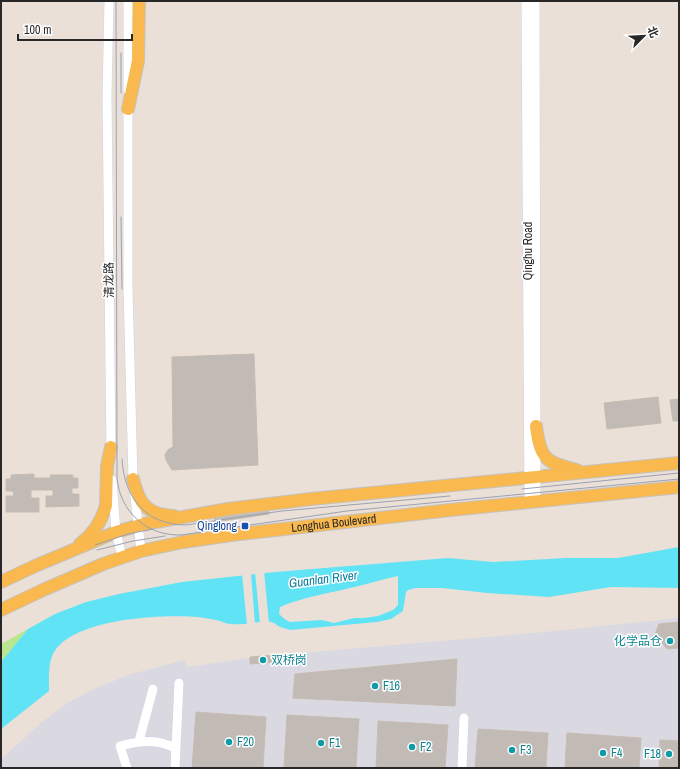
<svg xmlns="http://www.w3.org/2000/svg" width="680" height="769" font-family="'Archivo Narrow','Noto Sans SC',sans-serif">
<rect width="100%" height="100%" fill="#ebe0d7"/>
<path fill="#dad9e2" d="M679 618V768H1V759L42 722 66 704 89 691 128 675 184 660 188 667 254 657 544 632Z"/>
<path fill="#b9e68f" d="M28 629 1 662V644Z"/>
<path fill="#61e3f6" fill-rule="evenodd" d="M679 547V588L611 587 549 597 487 593 442 588H416L408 590 406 592 403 611 391 619 377 622 290 630 280 627 274 623 268 621C256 622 243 625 231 624 227 624 223 622 220 621 213 619 205 618 198 617 163 614 71 618 53 654 48 664 49 680 49 691L1 729V662L28 629 55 614 86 602 119 594 182 582 275 572 448 558 493 562 566 558H618ZM398 576V605L393 610 378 616 364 618H354L334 623 322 620 290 622 286 620 279 614 280 607C303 597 326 594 350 588 366 585 382 579 398 576Z"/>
<path fill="#ebe0d7" d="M264 571 269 624H260L255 572Z
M251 573 255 624 247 625 242 574Z"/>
<path fill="#c2bab4" stroke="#c6bcb1" d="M254 354 258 465 172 470 166 460 165 454 169 449 173 447 172 357Z
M658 397 661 423 607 429 604 403Z
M679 399V421H673L670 400Z
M34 474V478H51L50 475H73V478H78V488H72V494H79V506L46 507V496H53V490H31V498H39V512H6V496H14L13 491H6V479H11V475Z
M268 508 269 514 215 522 214 515Z
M679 622V648L667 649 655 634 659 624Z
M275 655V662L250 664V657Z
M457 659 455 706 293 698 295 674Z
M196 712 266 717 263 768H192Z
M287 715 359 719 356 768H284Z
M378 721 448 725 445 768H376Z
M478 729 548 733 546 768H475Z
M567 733 641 738 639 768H565Z
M660 740 679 741V768H659Z"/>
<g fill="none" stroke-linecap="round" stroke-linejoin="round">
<defs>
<path id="tertiary" d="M109 1 107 95 111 454
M128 1V90
M526 1 529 502
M535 1 536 501
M128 103V289L133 479 141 551
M112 480 116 532 122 557
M139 741 153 689
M127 768 120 746C139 741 158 738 176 749
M175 768 179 683
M462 768 464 718"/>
<g id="primary">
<path d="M128 109 138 61 139 1"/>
<path d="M536 426C540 458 545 463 577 470"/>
<path d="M133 479C139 504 147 515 174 516"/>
<path d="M80 544C93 534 102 521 106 505L107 466 111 447"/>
<path d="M1 582 35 566 116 532 144 524 228 509 311 499 679 463"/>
<path id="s1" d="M1 610 43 590 103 564 141 551 183 542 231 535 450 510 679 487"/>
</g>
</defs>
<use href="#tertiary" stroke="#ccd3e2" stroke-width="10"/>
<use href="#primary" stroke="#c3c3c3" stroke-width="14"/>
<use href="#tertiary" stroke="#fff" stroke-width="9"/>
<use href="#primary" stroke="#f9b94e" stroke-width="12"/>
<path stroke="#9aa1b3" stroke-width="1" d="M116 1 117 478C120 512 147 536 181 535L347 511 679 479
M121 93V53
M121 217 122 289
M122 459C124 498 146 525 186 525L282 511 450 496
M522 489 679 473
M95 545 128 534 153 529
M97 550 133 541 165 536"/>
</g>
<rect fill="#1a4fb4" stroke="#fff" stroke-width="1.5" x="241" y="522" width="8" height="8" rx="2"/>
<g fill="#0f9aa8" stroke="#fff" stroke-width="1.5">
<circle cx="670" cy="641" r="4"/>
<circle cx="263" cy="660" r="4"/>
<circle cx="375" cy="686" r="4"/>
<circle cx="229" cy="742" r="4"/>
<circle cx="321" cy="743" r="4"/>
<circle cx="412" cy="747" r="4"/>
<circle cx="512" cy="750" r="4"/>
<circle cx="603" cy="753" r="4"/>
<circle cx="669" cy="754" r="4"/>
</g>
<g text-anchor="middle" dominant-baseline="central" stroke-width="3" stroke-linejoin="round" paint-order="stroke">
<g font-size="12" fill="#272727" stroke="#fff">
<text transform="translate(528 251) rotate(-90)">Qinghu Road</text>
<text transform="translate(109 280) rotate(-91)">清龙路</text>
<text stroke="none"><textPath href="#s1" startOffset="347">Longhua Boulevard</textPath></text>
</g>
<g font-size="12" fill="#164399" stroke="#fff" text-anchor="end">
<text x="237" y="526">Qinglong</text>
</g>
<g font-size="12" fill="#0d838f" stroke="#fff" text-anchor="start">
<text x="662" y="641" text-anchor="end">化学品仓</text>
<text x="271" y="660">双桥岗</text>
<text x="383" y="686">F16</text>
<text x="237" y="742">F20</text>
<text x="329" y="743">F1</text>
<text x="420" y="747">F2</text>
<text x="520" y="750">F3</text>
<text x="611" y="753">F4</text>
<text x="661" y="754" text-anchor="end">F18</text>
</g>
<g font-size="13" font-style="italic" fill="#057e9d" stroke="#fff">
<text transform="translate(323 579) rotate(-7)">Guanlan River</text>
</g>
</g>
<rect width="680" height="769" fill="none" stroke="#272727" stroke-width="4"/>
<g transform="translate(644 36) rotate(66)" stroke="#ffffff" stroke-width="3" paint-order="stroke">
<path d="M0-3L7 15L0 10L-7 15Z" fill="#272727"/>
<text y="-6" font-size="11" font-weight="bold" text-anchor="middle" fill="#272727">北</text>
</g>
<path d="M18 34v6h114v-6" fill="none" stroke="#272727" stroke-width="2"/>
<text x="24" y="34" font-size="12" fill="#272727" stroke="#ffffff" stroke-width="3" paint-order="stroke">100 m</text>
</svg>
